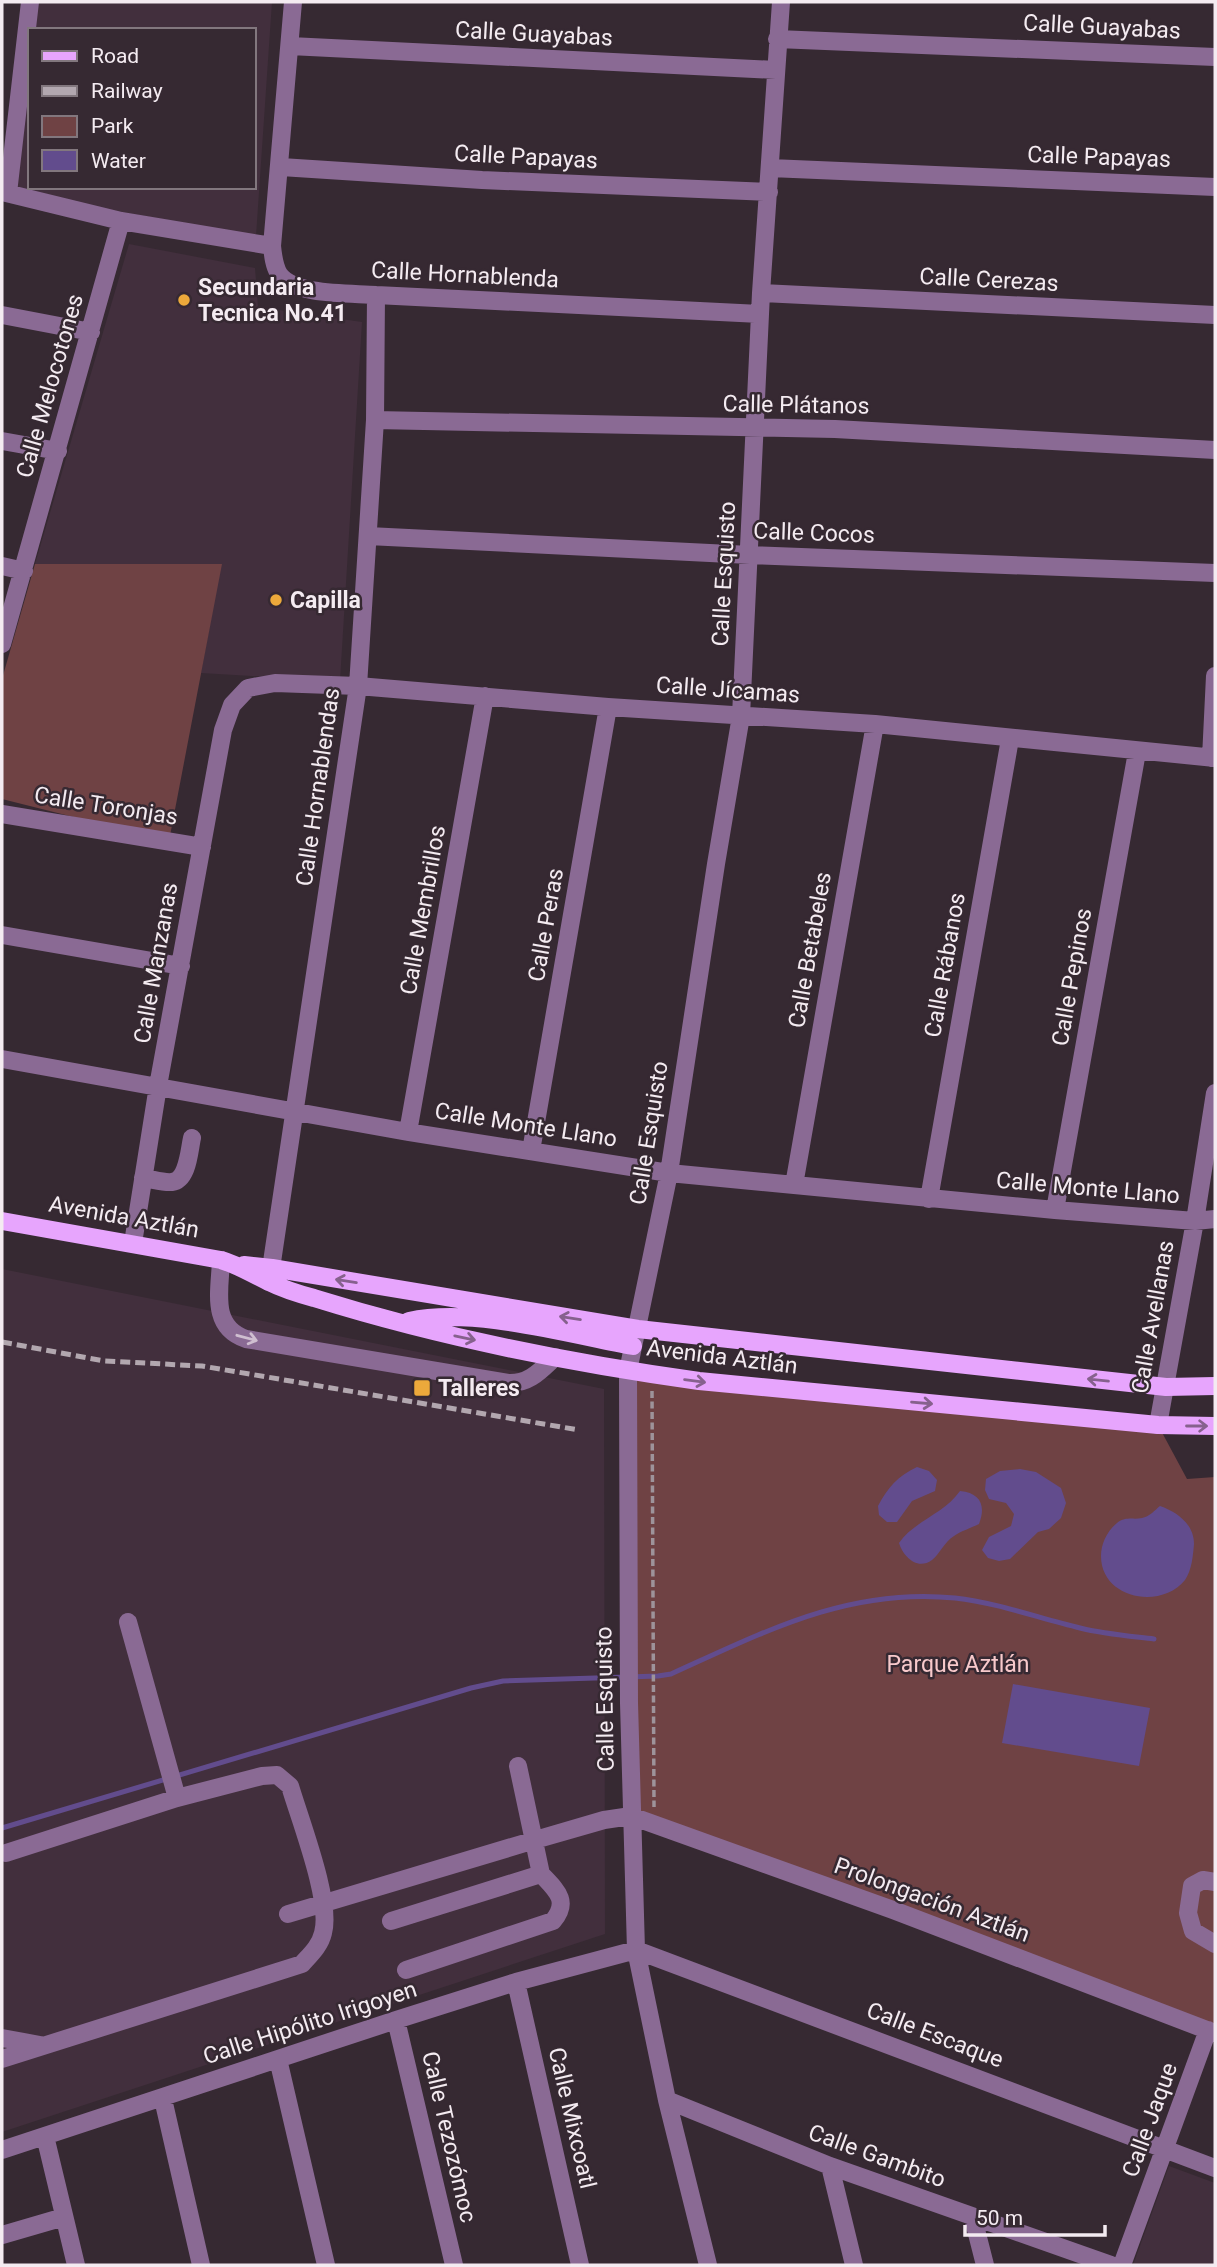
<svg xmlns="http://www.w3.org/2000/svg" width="1217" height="2267" font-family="Roboto,sans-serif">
<rect width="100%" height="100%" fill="#362932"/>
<path fill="#422f3d" d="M38 2H272L256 236 16 193 30 71V187H254V30H34Z
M129 244 255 268 258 307 362 322 340 681 201 673 221 564H35Z
M2 1269 604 1389 605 1934 2 2132Z
M1169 2166 1215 2183V2265H1133Z"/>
<path fill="#6f4244" d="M35 564H222L169 841 2 799V679Z
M628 1371 1158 1425 1187 1479 1215 1477V2033L631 1816Z"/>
<path fill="#624c8d" d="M917 1467 929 1471 937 1480 935 1491 912 1501 897 1522H887L879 1515 878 1506C888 1487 898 1476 917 1467Z
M1020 1469 1036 1472 1061 1488 1066 1503 1061 1518 1049 1529 1038 1532 1010 1559 999 1561 988 1558 982 1550 989 1537 1011 1526 1014 1514 1006 1503 989 1499 985 1490 986 1479 1000 1471Z
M960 1491C981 1493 986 1506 979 1524 971 1528 961 1531 954 1536 944 1542 940 1554 932 1560 917 1571 903 1556 899 1543 914 1521 944 1514 960 1491Z
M1160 1506C1177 1512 1194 1524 1194 1544 1193 1555 1192 1570 1185 1580 1161 1610 1101 1599 1101 1556 1101 1544 1107 1531 1117 1523 1126 1516 1133 1520 1142 1518 1149 1517 1155 1510 1160 1506Z
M1013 1684 1150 1708 1139 1766 1002 1743Z"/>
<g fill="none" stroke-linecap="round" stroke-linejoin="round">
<path stroke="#624c8d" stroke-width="5" d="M2 1828 471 1688 503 1681 658 1676 671 1674C764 1632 849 1587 955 1598 998 1603 1038 1618 1080 1628 1104 1634 1129 1636 1154 1639"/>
<path stroke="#9e939a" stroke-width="3.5" stroke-dasharray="7 3.5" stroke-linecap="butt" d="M652 1391 654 1807"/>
<path stroke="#8a6a94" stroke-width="18" d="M293 2 272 246C273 256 274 266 279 274 294 296 351 293 376 295L760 314
M777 39 1215 57
M290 46 776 70
M281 167 482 180 769 192
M770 168 1215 187
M2 192 121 221 272 246
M8 193 30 2
M761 293 1215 315
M2 315 91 332
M375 420 835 429 1215 450
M2 441 58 451
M368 536 750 555 1215 573
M2 566 24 571
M2 644 121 221
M1211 758 1215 676
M2 814 202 847
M2 935 181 966
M2 1059 408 1132 669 1173 1055 1210 1195 1221 1215 1219
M408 1132 485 696
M531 1151 608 707
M143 1178C152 1179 163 1183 172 1182 188 1180 189 1151 192 1138
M794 1185 875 724
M929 1199 1010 739
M1055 1210 1137 752
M133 1243 158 1086 223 730 232 705 248 688 275 683 358 686 608 707 875 724 1215 758
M221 1260C220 1290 210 1327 246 1339L508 1383C529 1384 540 1371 555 1357
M269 1282 358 686 375 420 376 295
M1158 1425 1195 1221 1215 1093
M128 1622 177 1798
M1215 1882 1203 1880 1192 1886 1188 1913 1193 1931 1215 1944
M288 1914 535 1840 604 1820 631 1816 893 1910 1215 2033
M391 1921 541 1874 518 1766
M406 1970 553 1921C570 1901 556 1890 541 1874
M516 1982 580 2265
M396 2020 454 2265
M2 2038 40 2045
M2 2059 302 1964C310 1955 320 1946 323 1933 332 1902 300 1820 290 1786L277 1775 262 1776 177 1798 6 1853
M278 2059 326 2265
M163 2099 201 2265
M667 2100 830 2166 1111 2265
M45 2136 76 2265
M2 2150 396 2020 516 1982 636 1950 1215 2168
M830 2166 854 2265
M973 2218 985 2265
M2 2235 64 2217
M708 2265 667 2100 636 1950 629 1703 628 1371 669 1173 716 864 741 716 761 293 781 2
M1122 2265 1208 2030"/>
<path stroke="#e7a5fd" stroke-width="18" d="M2 1221 221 1260C238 1265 252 1274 269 1282 283 1289 299 1294 314 1298 439 1337 569 1363 699 1381L1158 1425 1215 1426
M244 1265 272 1268 638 1329 1166 1387 1215 1386
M409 1321C474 1307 568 1334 633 1346"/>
<path stroke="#b2a7af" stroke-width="5" stroke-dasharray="10 5" stroke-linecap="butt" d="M2 1342 104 1361 202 1366 579 1430"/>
</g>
<defs><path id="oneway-shaft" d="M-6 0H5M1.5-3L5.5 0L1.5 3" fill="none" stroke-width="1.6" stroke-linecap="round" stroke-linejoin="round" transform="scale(1.75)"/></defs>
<g stroke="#86618d">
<use href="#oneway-shaft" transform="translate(346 1281) rotate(-171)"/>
<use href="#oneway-shaft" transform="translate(570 1318) rotate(-171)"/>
<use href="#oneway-shaft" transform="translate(465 1338) rotate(12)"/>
<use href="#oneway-shaft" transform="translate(1098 1380) rotate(-174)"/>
<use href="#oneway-shaft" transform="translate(695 1381) rotate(7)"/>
<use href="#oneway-shaft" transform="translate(922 1403) rotate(5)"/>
<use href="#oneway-shaft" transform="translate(1197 1426)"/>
</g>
<use stroke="#cfbed0" href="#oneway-shaft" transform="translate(247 1338) rotate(15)"/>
<g fill="#eca93b" stroke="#362932" stroke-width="2.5">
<circle cx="184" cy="300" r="7"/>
<circle cx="276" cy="600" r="7"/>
<rect x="413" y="1379" width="18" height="18" rx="3.5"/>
</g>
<g text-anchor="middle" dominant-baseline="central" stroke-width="5" stroke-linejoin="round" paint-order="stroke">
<g font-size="23" fill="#f4ebf1" stroke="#362932">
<text transform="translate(1102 27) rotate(3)">Calle Guayabas</text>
<text transform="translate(534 34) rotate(3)">Calle Guayabas</text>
<text transform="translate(526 157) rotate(3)">Calle Papayas</text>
<text transform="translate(1099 157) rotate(2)">Calle Papayas</text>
<text transform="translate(465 275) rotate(3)">Calle Hornablenda</text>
<text transform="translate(989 280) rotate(3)">Calle Cerezas</text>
<text transform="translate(50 386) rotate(-74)">Calle Melocotones</text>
<text transform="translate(796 405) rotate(1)">Calle Plátanos</text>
<text transform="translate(814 533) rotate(2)">Calle Cocos</text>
<text transform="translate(724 574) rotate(-87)">Calle Esquisto</text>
<text transform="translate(728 690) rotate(4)">Calle Jícamas</text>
<text transform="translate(318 787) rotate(-82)">Calle Hornablendas</text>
<text transform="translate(106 806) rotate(9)">Calle Toronjas</text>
<text transform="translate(423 910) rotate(-80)">Calle Membrillos</text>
<text transform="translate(546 925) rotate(-80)">Calle Peras</text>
<text transform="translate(810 950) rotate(-80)">Calle Betabeles</text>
<text transform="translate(156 963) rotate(-80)">Calle Manzanas</text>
<text transform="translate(945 965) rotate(-80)">Calle Rábanos</text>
<text transform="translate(1072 977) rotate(-80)">Calle Pepinos</text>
<text transform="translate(526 1125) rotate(9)">Calle Monte Llano</text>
<text transform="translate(649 1133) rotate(-81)">Calle Esquisto</text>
<text transform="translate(1088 1188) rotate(5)">Calle Monte Llano</text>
<text transform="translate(124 1217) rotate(10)">Avenida Aztlán</text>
<text transform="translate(1153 1317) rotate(-80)">Calle Avellanas</text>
<text transform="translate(722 1357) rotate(7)">Avenida Aztlán</text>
<text transform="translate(605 1699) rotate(-91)">Calle Esquisto</text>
<text transform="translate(932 1900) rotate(20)">Prolongación Aztlán</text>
<text transform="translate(310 2023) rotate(-18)">Calle Hipólito Irigoyen</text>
<text transform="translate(935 2035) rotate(21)">Calle Escaque</text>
<text transform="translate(572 2118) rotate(77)">Calle Mixcoatl</text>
<text transform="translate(1150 2120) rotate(-70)">Calle Jaque</text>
<text transform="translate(449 2137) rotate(77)">Calle Tezozómoc</text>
<text transform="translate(877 2156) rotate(20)">Calle Gambito</text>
</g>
<g font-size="23" font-weight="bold" fill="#f4ebf1" stroke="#362932" text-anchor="start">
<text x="198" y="287">Secundaria<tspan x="198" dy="26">Tecnica No.41</tspan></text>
<text x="290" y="600">Capilla</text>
<text x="438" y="1388">Talleres</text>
</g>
<g font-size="23" fill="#f8c9cb" stroke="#362932">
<text x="958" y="1664">Parque Aztlán</text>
</g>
</g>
<rect width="1217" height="2267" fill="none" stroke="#f4ebf1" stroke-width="7"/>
<rect x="28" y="28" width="228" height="161" fill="#362932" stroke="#82777e" stroke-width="2"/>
<rect x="42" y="51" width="35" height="10" fill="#e7a5fd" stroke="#82777e" stroke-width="2"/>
<text x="91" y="63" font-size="21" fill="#f4ebf1">Road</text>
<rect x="42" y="86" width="35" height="10" fill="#b2a7af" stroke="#82777e" stroke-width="2"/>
<text x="91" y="98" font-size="21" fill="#f4ebf1">Railway</text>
<rect x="42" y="116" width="35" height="21" fill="#6f4244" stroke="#82777e" stroke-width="2"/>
<text x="91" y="133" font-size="21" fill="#f4ebf1">Park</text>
<rect x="42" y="150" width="35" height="21" fill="#624c8d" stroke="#82777e" stroke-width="2"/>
<text x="91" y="168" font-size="21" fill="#f4ebf1">Water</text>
<path d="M965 2225v10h140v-10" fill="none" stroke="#f4ebf1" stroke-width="3.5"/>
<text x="976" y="2225" font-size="21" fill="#f4ebf1" stroke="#362932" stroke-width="5" paint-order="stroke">50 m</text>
</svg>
